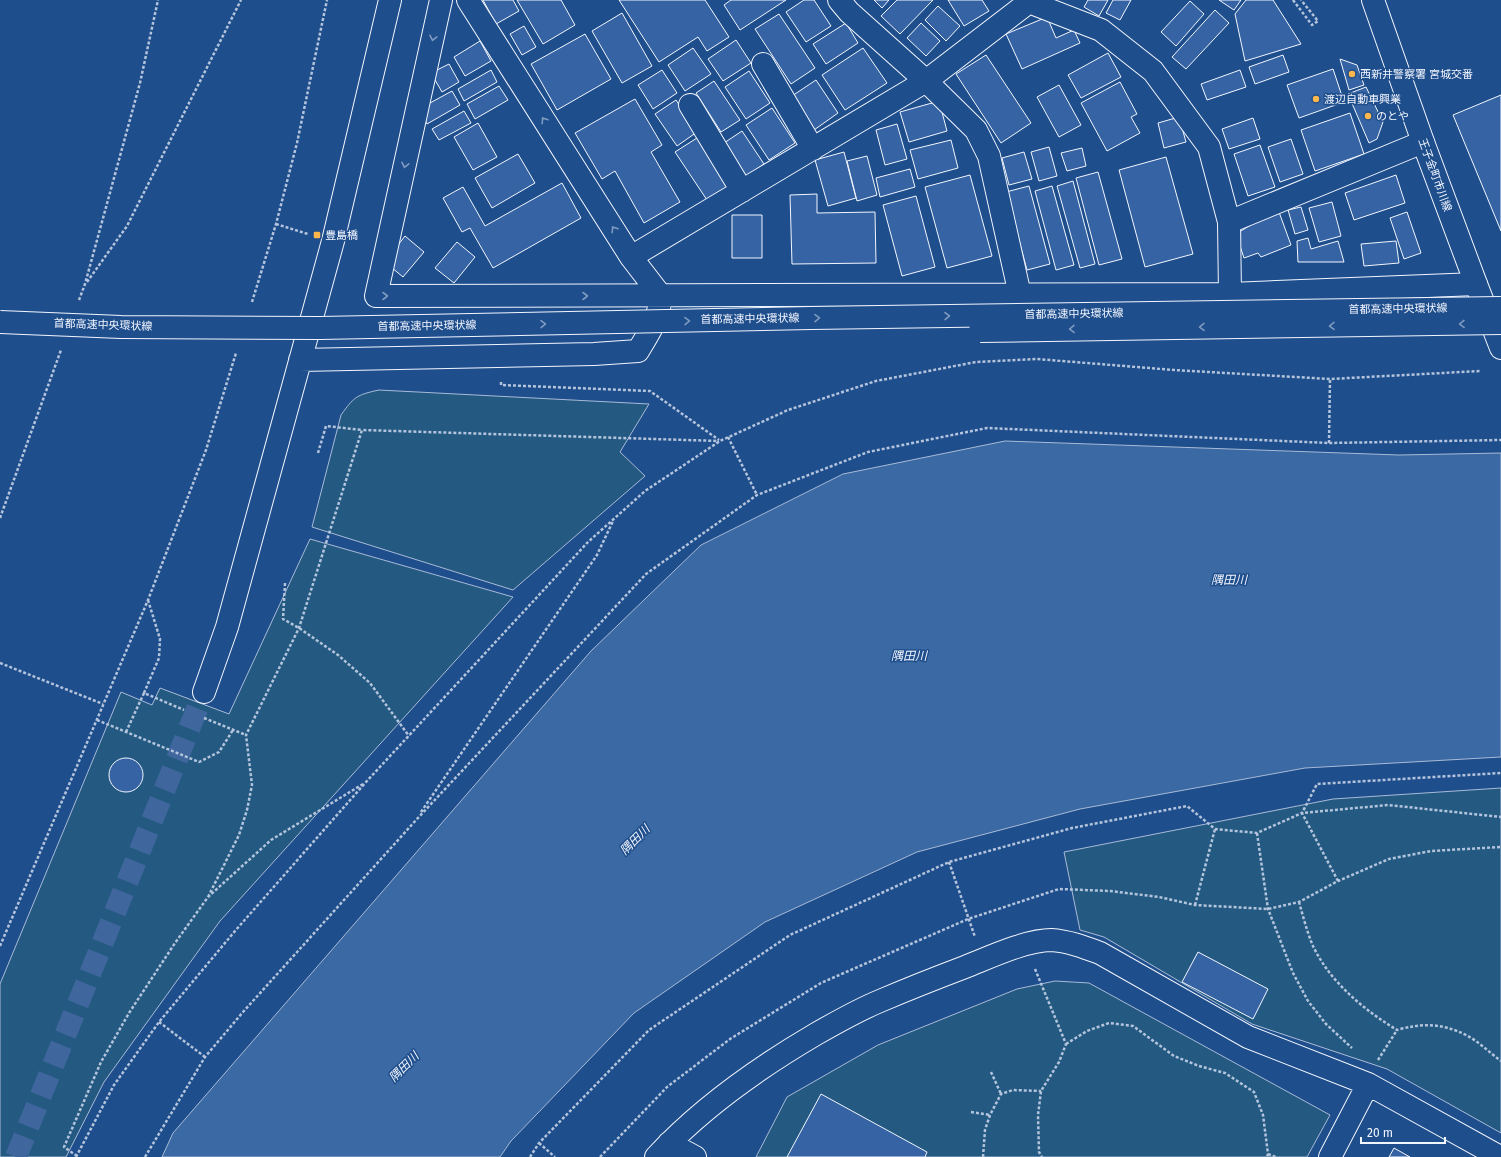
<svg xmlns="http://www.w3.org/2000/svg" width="1501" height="1157" font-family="'Fira Sans','Noto Sans JP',sans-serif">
<rect width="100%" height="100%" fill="#1f4e8c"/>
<path fill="#245a82" stroke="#a8bbd7" d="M379 390 649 404 620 452 645 476 513 590 312 527 341 415C354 397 356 395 379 390Z
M310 539 513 597 220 921 104 1082 66 1157H0V984L121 692 152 705 160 688 229 714Z
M1501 788V1133L1387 1069 1252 1024 1104 937 1080 930 1064 852 1333 799Z
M1055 981 1089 983 1330 1115 1307 1157H756L787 1097 878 1045 1017 989Z"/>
<path fill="#3b69a3" stroke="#a8bbd7" d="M1005 441 1399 455 1501 453V757L1305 768 1080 809 917 852 765 922 634 1013 511 1141 500 1157H162L173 1133 591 651 701 545 843 474Z"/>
<path fill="#3563a3" stroke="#f2f6ff" d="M483 0H513L519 11 496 24Z
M517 0H561L575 25 543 44Z
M619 0H705L729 37 707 51 698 37 659 62Z
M731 0H786L740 30 724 5Z
M804 0H814L831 26 806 42 786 12Z
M874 0H889L882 8Z
M897 0H933L900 34 881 16Z
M948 0H982L989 11 964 26Z
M1088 0H1108L1099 16 1084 7Z
M1113 0H1131L1120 20 1106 13Z
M1219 0H1241L1234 10Z
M1246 0H1273L1301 44 1245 61 1235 14Z
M1190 1 1204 14 1176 46 1161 32Z
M938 6 960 26 946 41 925 20Z
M1215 10 1229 23 1186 69 1172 57Z
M622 13 652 66 622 83 592 31Z
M779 14 815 68 791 84 755 29Z
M1047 17 1056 38 1074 30 1080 43 1022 69 1006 34Z
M846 23 858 43 826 64 813 44Z
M921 23 940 41 926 56 907 38Z
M524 26 536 47 522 55 510 34Z
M585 34 611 79 557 110 531 64Z
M736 40 751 63 723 81 708 59Z
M480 41 491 61 465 76 454 57Z
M693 48 711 74 685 91 668 65Z
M863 48 887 83 845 110 822 75Z
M1108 53 1121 77 1081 98 1068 75Z
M986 55 1031 123 1001 143 956 74Z
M1283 55 1289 72 1255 84 1249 67Z
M1340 59 1357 65 1364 85 1349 90Z
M449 64 459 82 442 92 431 73Z
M1333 69 1344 102 1299 118 1287 85Z
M491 70 497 82 464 101 458 89Z
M662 70 677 93 653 109 638 85Z
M1240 70 1246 87 1207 100 1201 84Z
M749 71 770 103 746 119 725 87Z
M816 80 838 113 814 130 792 96Z
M714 81 740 120 721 132 696 93Z
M1120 82 1137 114 1131 117 1140 133 1107 151 1081 103Z
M1059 85 1081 125 1059 137 1037 97Z
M499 86 508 100 475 119 467 104Z
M1366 87 1383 122 1377 139 1369 143 1348 94Z
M452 91 460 105 427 124 419 109Z
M1501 95V231L1453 115Z
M635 99 662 145 651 152 680 202 644 223 615 171 602 179 575 133Z
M676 100 697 132 677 146 655 114Z
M939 101 947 131 909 142 900 112Z
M772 108 795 143 769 160 746 125Z
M464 111 471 123 439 140 432 129Z
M1350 113 1364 154 1315 171 1301 130Z
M1179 117 1186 142 1164 148 1158 123Z
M1253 118 1260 139 1229 149 1222 129Z
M478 123 497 157 473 170 454 137Z
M897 124 907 159 885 165 876 130Z
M742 131 764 164 746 176 724 143Z
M697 138 729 186 707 200 675 152Z
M1291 139 1303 174 1280 182 1268 147Z
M951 140 958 168 918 179 910 150Z
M1260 145 1275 187 1248 196 1234 154Z
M1049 147 1057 176 1039 181 1031 152Z
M1082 148 1086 166 1067 171 1061 153Z
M844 152 856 198 828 206 815 160Z
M1024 152 1032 179 1009 185 1002 158Z
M518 154 535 183 492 208 475 178Z
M867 156 877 195 857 201 847 161Z
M1166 157 1193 254 1145 267 1119 170Z
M910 169 915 187 880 197 876 178Z
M1098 172 1122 259 1099 265 1076 178Z
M970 175 992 256 947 268 925 187Z
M1396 175 1405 203 1354 220 1345 193Z
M1073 181 1095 264 1080 268 1057 186Z
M562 183 581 218 493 268 470 228 462 232 443 198 463 187 485 226Z
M1029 186 1050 264 1027 270 1006 192Z
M1052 186 1074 265 1056 270 1035 191Z
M817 194V213L875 212 876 263 792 264 790 195Z
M916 196 935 267 902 276 883 205Z
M1332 202 1341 236 1319 242 1309 208Z
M1301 207 1308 230 1295 234 1288 210Z
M1279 212 1291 245 1261 257 1258 253 1244 258 1236 234 1262 218Z
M1407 212 1421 253 1404 259 1390 218Z
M732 215H762V258H732Z
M405 236 424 252 403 277 385 262Z
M1308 238 1311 249 1338 241 1344 262H1298L1297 241Z
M1396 241 1399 263 1364 266 1361 244Z
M457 242 475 257 454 283 435 268Z
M109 775a17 17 0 1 1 34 0a17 17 0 1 1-34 0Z
M1198 952 1268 989 1253 1019 1182 982Z
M821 1094 927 1152 925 1157H787Z
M1394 1148 1410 1157H1389Z"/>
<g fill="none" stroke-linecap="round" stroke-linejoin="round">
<path stroke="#3f679d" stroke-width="22" stroke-dasharray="22 11" stroke-linecap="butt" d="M16 1157 204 692"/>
<defs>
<path id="minor" d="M441 0 376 296 1230 294 1476 284
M839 0 849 12 926 81 976 130 989 156 1020 295
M1030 0 1029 2 1101 30 1153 71 1209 147 1229 222 1230 294
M763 64 813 149
M690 105 742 191
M1229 222 1423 142
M631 257 926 81 1029 2
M300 360 594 354 638 351C649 333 659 318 661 296L631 257 468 0
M204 692 227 627 333 241 390 0
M669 1143 695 1157
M656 1157C702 1107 758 1068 816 1034 837 1022 858 1010 880 1001 908 989 936 978 965 967 988 958 1026 940 1051 940 1068 941 1084 947 1100 953L1248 1037 1368 1084 1500 1157
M1330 1157 1368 1084"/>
<path id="major" d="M1373 0 1423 142 1476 284 1501 348"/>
</defs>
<use href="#minor" stroke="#f2f6ff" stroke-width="24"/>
<use href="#major" stroke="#f2f6ff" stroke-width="24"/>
<path stroke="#b3c4dc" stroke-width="2.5" stroke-dasharray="3 2" stroke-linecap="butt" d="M1293 0 1312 25 1318 21 1301 0
M276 224 308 234
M87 282 127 226 241 0
M79 300 85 284 140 83 158 0
M252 302 276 224 297 143 327 0
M501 382V385L650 391 719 440
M728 437 757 495
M1329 443 1330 379
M318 453 326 426 362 430
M0 518 61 350
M285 583 283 619 299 628 338 655 370 683 409 736
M148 600 160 639 159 658 144 693 184 710
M0 663 103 704
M204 718 246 735
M97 720 199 762 219 752 233 730
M126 732 144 693
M421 812 597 555 613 521
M1257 833 1268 909 1293 973 1308 1001 1326 1024 1352 1048
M949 862 975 937
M1338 881 1302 813 1388 805 1501 817
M208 897 239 835 247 810 252 785 246 735 299 628 362 430 719 441
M1299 902C1303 916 1307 932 1313 946 1330 982 1364 1010 1397 1030 1422 1023 1442 1023 1466 1035 1478 1041 1490 1053 1501 1061
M1195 905 1215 829
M0 946 148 600 206 450 236 353
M1035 969 1066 1044 1059 1062 1041 1091 1038 1115 1039 1152 1042 1157
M159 1022 205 1057
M1066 1044 1087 1031 1109 1023 1133 1026 1174 1056 1199 1066 1225 1073 1254 1092 1263 1115 1268 1154 1267 1157
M1378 1060 1397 1030
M991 1072 1001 1094
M971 1112 990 1115
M539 1143 555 1157
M1268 1154 1276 1157
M77 1156 64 1147 101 1062 129 1013 175 943 208 897 271 840 363 784
M76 1157 114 1085 159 1022 235 931 366 782 588 542 645 491 720 441 788 410 876 381 976 362 1037 359 1174 370 1330 379 1480 371
M145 1157 205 1057 243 1012 417 819 646 574 757 495 868 452 987 428 1329 443 1501 440
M530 1157 539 1143 649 1030 790 935 949 862 1072 828 1187 806 1215 829 1257 833 1302 813 1317 784 1501 773
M600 1157 667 1087 730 1039 821 983 968 919 1059 889 1110 891 1159 897 1195 905 1268 909 1299 902 1338 881 1389 859 1431 851 1501 847
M983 1157 985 1130 990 1115 1001 1094 1013 1090 1041 1091"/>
<use href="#minor" stroke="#1f4e8c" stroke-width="22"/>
<use href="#major" stroke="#1f4e8c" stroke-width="22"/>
<defs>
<path id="highway-bridge" d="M0 322 121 327 320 328 811 318 1501 308
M980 331 1501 323"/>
</defs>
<use href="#highway-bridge" stroke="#f2f6ff" stroke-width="24" stroke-linecap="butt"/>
<use href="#highway-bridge" stroke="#1f4e8c" stroke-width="22"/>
</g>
<defs><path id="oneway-chevron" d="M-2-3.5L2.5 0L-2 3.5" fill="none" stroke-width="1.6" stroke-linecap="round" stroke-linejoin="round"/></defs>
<g stroke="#7e9ac0">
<use href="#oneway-chevron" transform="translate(433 38) rotate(102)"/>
<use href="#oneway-chevron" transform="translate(544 120) rotate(-123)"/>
<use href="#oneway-chevron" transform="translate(405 165) rotate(102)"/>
<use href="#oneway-chevron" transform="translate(614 229) rotate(-123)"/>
<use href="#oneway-chevron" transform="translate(385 296)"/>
<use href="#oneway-chevron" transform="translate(585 296)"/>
<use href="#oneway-chevron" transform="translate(947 316) rotate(-1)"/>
<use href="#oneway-chevron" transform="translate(817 318) rotate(-1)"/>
<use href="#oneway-chevron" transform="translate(687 321) rotate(-1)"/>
<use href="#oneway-chevron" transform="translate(543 324) rotate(-1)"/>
<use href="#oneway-chevron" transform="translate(1462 324) rotate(179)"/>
<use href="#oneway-chevron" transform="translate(1332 326) rotate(179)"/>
<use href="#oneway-chevron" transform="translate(1202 327) rotate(179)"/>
<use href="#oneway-chevron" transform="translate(1072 329) rotate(179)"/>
</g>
<g fill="#ffb74d" stroke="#1f4e8c" stroke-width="1.5">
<circle cx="1352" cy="74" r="4"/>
<circle cx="1316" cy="99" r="4"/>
<circle cx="1368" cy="116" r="4"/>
<rect x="313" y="231" width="8" height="8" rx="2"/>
</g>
<g text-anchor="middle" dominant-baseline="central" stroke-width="3" stroke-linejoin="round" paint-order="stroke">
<g font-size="11" fill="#f2f6ff" stroke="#1f4e8c" text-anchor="start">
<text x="1360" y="74">西新井警察署 宮城交番</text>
<text x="1324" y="99">渡辺自動車興業</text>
<text x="1376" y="116">のとや</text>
<text x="325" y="235">豊島橋</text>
</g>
<g font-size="11" fill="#f2f6ff" stroke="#1f4e8c">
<text transform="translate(1435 175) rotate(70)">王子金町市川線</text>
<text transform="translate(1398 309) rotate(-1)">首都高速中央環状線</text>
<text transform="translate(1074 314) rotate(-1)">首都高速中央環状線</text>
<text transform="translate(750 319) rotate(-1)">首都高速中央環状線</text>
<text transform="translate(103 325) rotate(2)">首都高速中央環状線</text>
<text transform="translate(427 326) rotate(-1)">首都高速中央環状線</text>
</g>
<g font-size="12" font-style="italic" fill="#f2f6ff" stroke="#1f4e8c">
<text x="1229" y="580">隅田川</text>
<text x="909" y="656">隅田川</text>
<text transform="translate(635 840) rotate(-45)">隅田川</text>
<text transform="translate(404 1067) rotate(-45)">隅田川</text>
</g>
</g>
<path d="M1361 1137v6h84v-6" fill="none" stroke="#f2f6ff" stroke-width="2"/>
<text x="1367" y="1137" font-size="12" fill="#f2f6ff" stroke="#1f4e8c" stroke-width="3" paint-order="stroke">20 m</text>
</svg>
